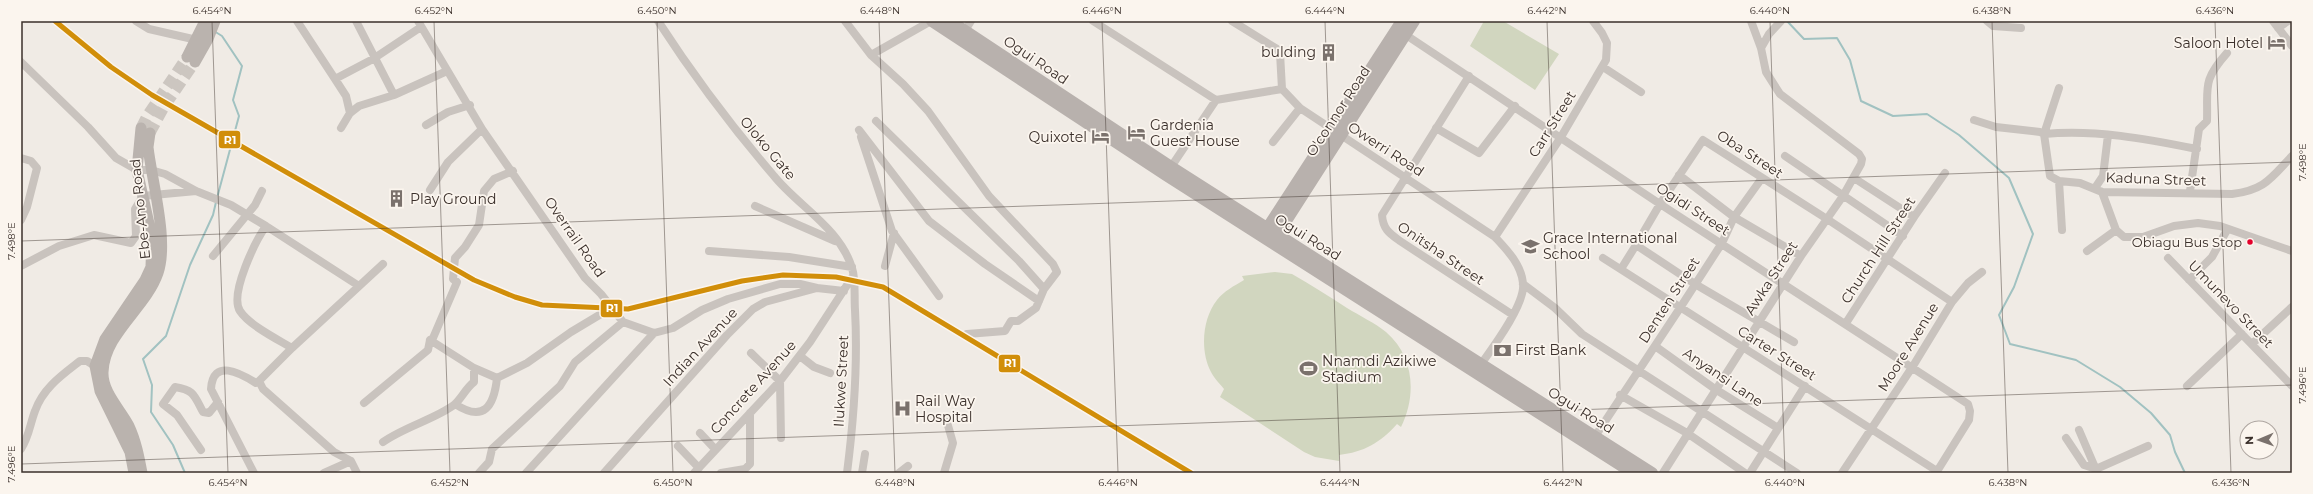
<svg xmlns="http://www.w3.org/2000/svg" width="2313" height="494" font-family="Montserrat,sans-serif">
<rect width="100%" height="100%" fill="#f0ebe5"/>
<path fill="#d1d6bf" d="M1484 21H1503L1559 54 1535 90 1470 46Z
M1275 272 1292 274C1311 285 1329 296 1347 308 1360 316 1375 323 1386 332 1414 356 1417 395 1401 427L1397 424C1380 443 1364 452 1339 455V461L1315 457 1304 452 1220 397 1224 389C1220 384 1214 378 1211 372 1200 351 1202 319 1217 300 1224 291 1234 286 1244 280L1242 276Z"/>
<g fill="none" stroke-linecap="round" stroke-linejoin="round">
<path stroke="#a1c2c1" stroke-width="2" d="M1787 21 1804 39 1837 38 1850 60 1861 101 1893 116 1927 114 1959 135 2009 178 2033 234 2014 287 1999 315 2010 344 2076 360 2120 387 2151 413 2170 435 2175 452 2185 473
M214 31 222 36 242 66 233 100 239 116 217 198
M185 473 173 445 151 412 152 385 143 359 166 336 190 265 213 215 216 202"/>
<path stroke="#ccc6c0" stroke-width="11" stroke-dasharray="11 5.5" stroke-linecap="butt" d="M141 128 147 116 187 57
M150 133 164 107 195 62"/>
<path stroke="#c9c3be" stroke-width="8" d="M136 21 149 29 197 40
M297 21 335 79 373 59 421 27
M356 21 394 95
M418 21 482 129 585 278 601 294 623 322 654 333 673 328 702 310 728 299 780 284H800L817 288
M658 21C693 75 732 127 774 176 798 206 840 228 852 268 856 280 854 296 855 310 858 365 854 418 847 473
M845 21 871 55 903 84 928 111 989 196 1053 264 1057 272 1044 289 1036 308 1018 321H1011L1005 331 967 334
M1093 21 1216 100 1282 89
M1232 21 1277 49 1280 53 1282 89
M1987 21 1993 26 2021 28
M2273 21 2292 46
M2278 28 2288 21
M1403 33 1660 204 1968 404 1970 411 1969 420 1936 473
M963 34 971 21
M1761 48 1769 34 1781 21
M871 55 931 21
M21 62 88 127 116 158 137 170H151L165 174 196 191 231 205 266 226 359 286
M1603 67 1641 92
M1469 76 1382 215C1383 229 1389 233 1400 241L1513 315
M335 79 346 96 350 113
M2059 88 2044 134C2095 129 2146 139 2197 149
M1282 89 1300 108 1495 237C1507 250 1521 264 1523 283 1526 304 1491 350 1479 367
M1974 120 1996 127 2040 132 2044 134 2050 176 2059 181 2080 183 2102 192 2232 194C2265 190 2271 178 2292 156
M876 121 1019 261 1044 289
M426 125 448 112 470 105
M341 128 350 113 359 106 394 95 447 71
M1436 128 1479 153 1515 106
M859 130 929 221 985 264 1039 301
M861 137 892 231 939 296
M1273 142 1300 108
M1785 156 1903 236
M21 158 31 161 37 168 27 207 21 220
M1169 170 1216 100
M1679 175 1734 217 1801 256
M1854 178 1914 217
M2059 181 2062 230
M2095 188 2103 176 2108 135
M430 190 448 162 482 129
M2190 191 2199 129 2207 121C2208 87 2202 81 2227 53
M2102 192 2116 230 2124 237H2143L2174 226 2198 223 2220 226 2292 251
M755 206 835 241
M266 226C256 240 229 294 240 311 249 325 277 339 292 348
M1495 237 1561 137 1606 60 1607 43 1602 33 1593 21
M709 251 789 257 852 267
M2087 251 2116 230
M213 256 255 205 262 191
M1603 258 1937 471
M2168 258 2292 386
M21 266 59 246 94 235 131 243 136 236 135 209 143 196 196 191
M885 266 894 233
M1621 269 1636 245
M2189 280 2212 257 2227 230
M1523 284 1555 308 1582 334 1797 473
M1952 302 1968 283 1982 272
M1846 323 1914 217 1945 173
M430 340 474 368 497 378 527 363 571 332 611 308
M1794 342 1695 284 1636 245 1660 204 1703 140 1827 219 1952 302 1913 366 1842 473
M2252 344 2292 307
M1655 346 1715 389 1778 428
M751 353 780 381 781 438
M800 356 814 367 830 373
M2187 386 2242 334
M1620 395 1687 433 1745 473
M364 403 428 350 430 340 433 338 457 282 453 279 455 258 465 247 479 225 484 191 494 179 513 171
M455 404C484 423 494 406 497 378
M2079 430 2097 472
M700 433 715 449
M2066 438 2084 465 2096 469 2148 446
M1592 441 1680 308 1722 243 1734 217 1762 178
M383 442C404 427 435 419 454 405 461 399 466 388 474 382V368
M678 446 699 468
M21 449C29 437 30 424 35 411 43 388 62 375 80 361H87L95 366
M201 450 177 415 163 404 175 387C194 390 194 395 203 412L209 413 218 402
M254 473 211 389C213 358 240 373 256 383L259 381
M324 473 351 461
M357 473 351 461 334 452 263 389 259 381 292 348 383 264
M479 473 489 462 492 449 560 386 575 362 623 322
M526 473 654 333
M604 473 727 335 753 309 765 302 817 288 844 291
M694 473 780 381 810 342 853 276
M721 473 745 469 750 464V413
M862 473 865 454
M899 473 908 466
M944 473 953 443 947 422
M1663 473 1801 256 1843 196 1861 164 1862 159 1859 154 1780 94 1766 72 1761 48 1751 21
M1750 473 1805 386"/>
<path stroke="#bab3ae" stroke-width="11" d="M187 57 205 21
M195 62 208 39 215 21
M134 473 130 452 100 391 95 366 105 339 145 280 151 267 152 237 137 170 141 128
M142 473C139 457 136 441 129 426 121 410 102 392 103 372 104 334 146 308 158 273 169 241 152 182 148 147L150 133"/>
<path stroke="#b8b1ad" stroke-width="12" d="M932 21 1166 175 1633 473
M950 21 1171 167 1652 473
M1263 235 1402 21
M1273 241 1414 21"/>
<defs>
<path id="rail-1" d="M55 21 111 67 152 95 474 280 515 297 542 305 628 309 742 281 783 275 836 277 883 287 1191 473"/>
</defs>
<use href="#rail-1" stroke="#fbf5ee" stroke-width="8"/>
<use href="#rail-1" stroke="#d18e09" stroke-width="5"/>
</g>
<path fill="none" stroke="#3b302b" stroke-width="1" stroke-opacity="0.45" d="M212 21 228 473M434 21 450 473M657 21 673 473M879 21 895 473M1102 21 1118 473M1325 21 1340 473M1547 21 1563 473M1770 21 1785 473M1992 21 2008 473M2215 21 2231 473M21 241 2292 162M21 464 2292 385"/>
<defs>
<symbol id="hotel-bare" viewBox="-9 -9 18 18"><path d="M-6-4.5h1.5V1H6V5H4.5V3h-9V5H-6ZM-4 0a1.8 1.8 0 1 1 3.6 0ZM.5 0V-2.5h3Q6-2.5 6 0Z" fill="#7a716c" stroke="#fbf5ee" stroke-width="2.5" paint-order="stroke"/></symbol>
<symbol id="building-bare" viewBox="-9 -9 18 18"><path d="M-4-6H4V6H1V3H-1V6H-4ZM-2.5-4.3h1.7v1.8h-1.7ZM.8-4.3h1.7v1.8H.8ZM-2.5-1h1.7V.8h-1.7ZM.8-1h1.7V.8H.8Z" fill="#7a716c" stroke="#fbf5ee" stroke-width="2.5" paint-order="stroke"/></symbol>
<symbol id="school-bare" viewBox="-9 -9 18 18"><path d="M0-5L7-2L0 1L-7-2ZM-4 1L0 2.5L4 1V4Q0 6-4 4Z" fill="#7a716c" stroke="#fbf5ee" stroke-width="2.5" paint-order="stroke"/></symbol>
<symbol id="bank-bare" viewBox="-9 -9 18 18"><path d="M-6-4H6V4H-6ZM0-2.3a2.3 2.3 0 1 0 0 4.6a2.3 2.3 0 1 0 0-4.6Z" fill="#7a716c" stroke="#fbf5ee" stroke-width="2.5" paint-order="stroke"/></symbol>
<symbol id="stadium-bare" viewBox="-9 -9 18 18"><path d="M0-5a6.5 5 0 1 0 0 10a6.5 5 0 1 0 0-10ZM-3.5-1.8h7v3.6h-7Z" fill="#7a716c" stroke="#fbf5ee" stroke-width="2.5" paint-order="stroke"/></symbol>
<symbol id="hospital-bare" viewBox="-9 -9 18 18"><path d="M-5-5h3v3.5h4V-5h3V5h-3V1.5h-4V5h-3Z" fill="#7a716c" stroke="#fbf5ee" stroke-width="2.5" paint-order="stroke"/></symbol>
</defs>
<g fill-rule="evenodd">
<use href="#hotel-bare" x="2264" y="30" width="25" height="25"/>
<use href="#building-bare" x="1316" y="40" width="25" height="25"/>
<use href="#hotel-bare" x="1124" y="120" width="25" height="25"/>
<use href="#hotel-bare" x="1088" y="124" width="25" height="25"/>
<use href="#building-bare" x="384" y="186" width="25" height="25"/>
<use href="#school-bare" x="1518" y="234" width="25" height="25"/>
<use href="#bank-bare" x="1490" y="338" width="25" height="25"/>
<use href="#stadium-bare" x="1296" y="356" width="25" height="25"/>
<use href="#hospital-bare" x="890" y="396" width="25" height="25"/>
</g>
<circle fill="#e4002b" stroke="#fbf5ee" stroke-width="1.5" cx="2250" cy="242" r="3.5"/>
<g text-anchor="middle" dominant-baseline="central" stroke-width="3.5" stroke-linejoin="round" paint-order="stroke">
<g font-size="13" fill="#3b302b" stroke="#fbf5ee" text-anchor="end">
<text x="2242" y="242">Obiagu Bus Stop</text>
</g>
<g font-size="14" fill="#3b302b" stroke="#fbf5ee" text-anchor="start">
<text x="2263" y="43" text-anchor="end">Saloon Hotel</text>
<text x="1316" y="52" text-anchor="end">bulding</text>
<text x="1150" y="125">Gardenia<tspan x="1150" dy="16">Guest House</tspan></text>
<text x="1087" y="137" text-anchor="end">Quixotel</text>
<text x="410" y="199">Play Ground</text>
<text x="1543" y="238">Grace International<tspan x="1543" dy="16">School</tspan></text>
<text x="1515" y="350">First Bank</text>
<text x="1322" y="361">Nnamdi Azikiwe<tspan x="1322" dy="16">Stadium</tspan></text>
<text x="915" y="401">Rail Way<tspan x="915" dy="16">Hospital</tspan></text>
</g>
<g font-size="14" fill="#3b302b" stroke="#fbf5ee">
<text transform="translate(1036 60) rotate(34)">Ogui Road</text>
<text transform="translate(1338 111) rotate(-57)">O'connor Road</text>
<text transform="translate(1552 124) rotate(-58)">Carr Street</text>
<text transform="translate(768 148) rotate(50)">Oloko Gate</text>
<text transform="translate(1386 149) rotate(33)">Owerri Road</text>
<text transform="translate(1750 154) rotate(33)">Oba Street</text>
<text transform="translate(2156 179) rotate(2)">Kaduna Street</text>
<text transform="translate(140 209) rotate(-96)">Ebe-Ano Road</text>
<text transform="translate(1693 209) rotate(33)">Ogidi Street</text>
<text transform="translate(575 237) rotate(55)">Overrail Road</text>
<text transform="translate(1308 237) rotate(32)">Ogui Road</text>
<text transform="translate(1878 250) rotate(-57)">Church Hill Street</text>
<text transform="translate(1441 253) rotate(34)">Onitsha Street</text>
<text transform="translate(1771 278) rotate(-57)">Awka Street</text>
<text transform="translate(1669 300) rotate(-57)">Denten Street</text>
<text transform="translate(2231 304) rotate(46)">Umunevo Street</text>
<text transform="translate(700 347) rotate(-47)">Indian Avenue</text>
<text transform="translate(1908 347) rotate(-58)">Moore Avenue</text>
<text transform="translate(1777 353) rotate(32)">Carter Street</text>
<text transform="translate(1723 377) rotate(34)">Anyansi Lane</text>
<text transform="translate(841 381) rotate(-87)">Ilukwe Street</text>
<text transform="translate(753 387) rotate(-48)">Concrete Avenue</text>
<text transform="translate(1581 410) rotate(32)">Ogui Road</text>
</g>
</g>
<g stroke="#fbf5ee" stroke-width="1.5">
<rect x="218" y="130" width="23" height="19" rx="4" fill="#d18e09"/>
<rect x="600" y="299" width="23" height="19" rx="4" fill="#d18e09"/>
<rect x="998" y="354" width="23" height="19" rx="4" fill="#d18e09"/>
</g>
<g font-size="11" text-anchor="middle" font-weight="bold" fill="#fff">
<text x="230" y="144">R1</text>
<text x="612" y="312">R1</text>
<text x="1010" y="367">R1</text>
</g>
<rect width="2313" height="494" fill="none" stroke="#fbf5ee" stroke-width="44"/>
<g transform="translate(2259 440) rotate(268)"><circle r="19" fill="#fbf5ee" stroke="#aea6a0"/>
<path d="M0-3L7 15L0 10L-7 15Z" fill="#7a716c"/>
<text y="-6" font-size="11" font-weight="bold" text-anchor="middle" fill="#3b302b">N</text>
</g>
<rect x="22" y="22" width="2269" height="450" fill="none" stroke="#3b302b" stroke-width="1.5"/>
<g font-size="10" text-anchor="middle" fill="#3b302b">
<text x="212" y="14">6.454°N</text>
<text x="434" y="14">6.452°N</text>
<text x="657" y="14">6.450°N</text>
<text x="880" y="14">6.448°N</text>
<text x="1102" y="14">6.446°N</text>
<text x="1325" y="14">6.444°N</text>
<text x="1547" y="14">6.442°N</text>
<text x="1770" y="14">6.440°N</text>
<text x="1992" y="14">6.438°N</text>
<text x="2215" y="14">6.436°N</text>
<text transform="translate(2302 162) rotate(-90)" y="4">7.498°E</text>
<text transform="translate(11 241) rotate(-90)" y="4">7.498°E</text>
<text transform="translate(2302 385) rotate(-90)" y="4">7.496°E</text>
<text transform="translate(11 464) rotate(-90)" y="4">7.496°E</text>
<text x="228" y="486">6.454°N</text>
<text x="450" y="486">6.452°N</text>
<text x="673" y="486">6.450°N</text>
<text x="895" y="486">6.448°N</text>
<text x="1118" y="486">6.446°N</text>
<text x="1340" y="486">6.444°N</text>
<text x="1563" y="486">6.442°N</text>
<text x="1785" y="486">6.440°N</text>
<text x="2008" y="486">6.438°N</text>
<text x="2231" y="486">6.436°N</text>
</g>
</svg>
